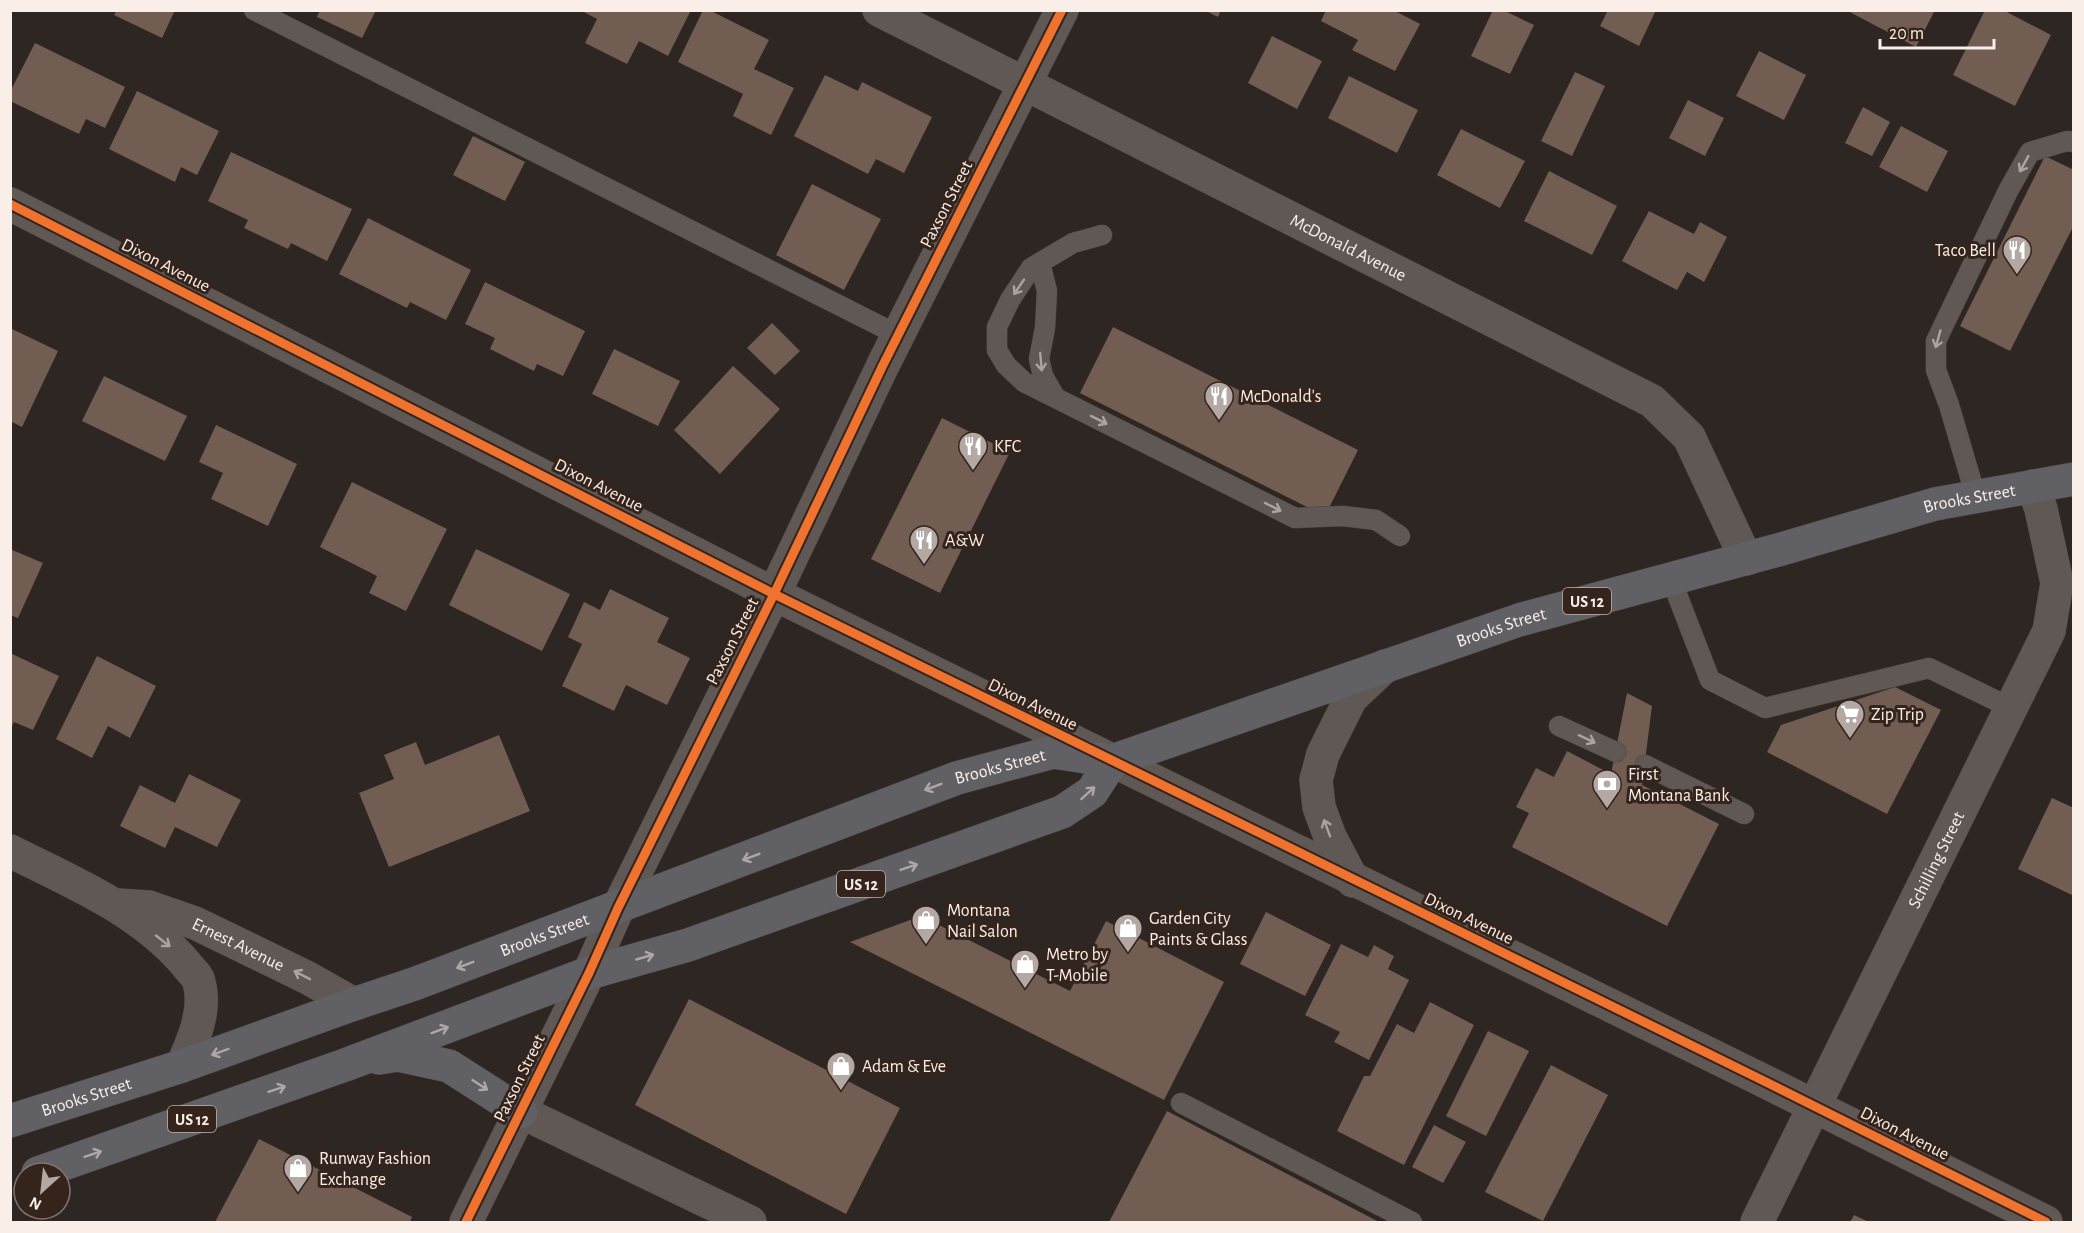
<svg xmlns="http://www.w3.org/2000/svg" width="2084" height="1233" font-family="'Alegreya Sans',sans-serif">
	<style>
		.building { fill: #715d52 }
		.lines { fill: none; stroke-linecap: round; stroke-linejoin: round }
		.lane-casing { stroke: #4c4440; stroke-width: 21 }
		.street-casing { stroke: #4c4440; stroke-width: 34 }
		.secondary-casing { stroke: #4c4440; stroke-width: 34 }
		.highway-casing { stroke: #4c4440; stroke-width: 34 }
		.lane { stroke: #5f5855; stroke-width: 20 }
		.street { stroke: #5f5855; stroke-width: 33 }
		.secondary { stroke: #5f5855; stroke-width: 33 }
		.highway { stroke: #606065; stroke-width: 33 }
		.cycleway-casing { stroke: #34241c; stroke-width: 13 }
		.cycleway { stroke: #ef722f; stroke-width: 9 }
		.oneway { stroke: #aca39f }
		.oneway2 { stroke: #ada7a7 }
		.labels { text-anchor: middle; stroke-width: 6; stroke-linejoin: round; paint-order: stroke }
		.shield { fill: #34241c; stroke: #bfb1ac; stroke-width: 1.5 }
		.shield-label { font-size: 16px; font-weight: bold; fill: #faeee9 }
		.street-label { font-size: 18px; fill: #faeee9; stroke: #34241c }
		.poi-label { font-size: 18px; fill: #faeee9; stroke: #34241c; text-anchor: start }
	</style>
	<rect width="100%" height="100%" fill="#2e2622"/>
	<!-- building -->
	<path class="building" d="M117 10H175L162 38 114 15Z
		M320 10H376L362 38 317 17Z
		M580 10H691L668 56 639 41 627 64 585 43 597 19Z
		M703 10H709L769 40 754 69 794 88 771 135 733 116 743 94 678 62Z
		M1204 10H1221L1218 17Z
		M1326 10H1393L1420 24 1395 71 1352 50 1358 40 1321 21Z
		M1493 10H1503L1534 25 1510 74 1471 56Z
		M1608 10H1656L1639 46 1600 26Z
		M1846 10H1935L1916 47Z
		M1985 10H2003L2051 35 2015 106 1953 75Z
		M1272 36 1322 61 1297 109 1248 83Z
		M35 43 125 87 105 128 86 119 79 134 10 101V92Z
		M1759 51 1806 75 1784 120 1736 96Z
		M1575 72 1605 86 1572 156 1541 141Z
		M825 75 858 91 862 82 932 117 904 173 876 159 868 174 794 136Z
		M1349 76 1418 110 1397 153 1328 118Z
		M137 91 219 131 197 175 181 167 175 182 109 149Z
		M1688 100 1724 118 1705 156 1669 138Z
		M1863 107 1890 122 1872 156 1845 143Z
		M1901 126 1948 151 1927 192 1879 167Z
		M1461 129 1525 161 1500 208 1437 175Z
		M473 136 525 162 505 201 453 175Z
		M231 152 352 209 327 261 291 243 288 249 244 228 248 220 208 201Z
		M2045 156 2074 170V225L2010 351 1960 326Z
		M1549 171 1617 206 1592 255 1524 221Z
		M812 184 881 219 844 290 776 255Z
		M1649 211 1694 234 1700 222 1727 237 1704 282 1687 272 1677 290 1622 261Z
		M368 218 471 270 446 320 410 302 407 308 339 274Z
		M485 282 585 331 563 376 537 364 534 371 490 349 495 338 465 324Z
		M772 323 800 351 775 375 747 348Z
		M1113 327 1358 450 1325 516 1080 393Z
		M10 328 58 351 22 427 10 421Z
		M614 349 680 381 658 426 592 394Z
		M733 366 780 409 720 474 674 430Z
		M104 376 187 416 165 461 82 421Z
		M942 418 1010 452 940 593 871 559Z
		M216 425 297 464 268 526 211 499 223 473 199 462Z
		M352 482 447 529 406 611 369 593 377 576 320 547Z
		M10 549 43 563 18 618 10 615Z
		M476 549 570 594 542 651 449 605Z
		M610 589 669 618 657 642 690 658 667 705 626 685 614 711 562 686 582 644 568 637 584 602 600 610Z
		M10 653 59 676 33 730 14 722 10 730Z
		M97 656 156 686 130 738 108 726 92 758 56 739Z
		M1895 687 1941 710 1887 814 1767 752 1781 725Z
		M1627 693 1652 706 1642 785 1719 824 1667 926 1512 847 1529 813 1516 807 1536 768 1554 777 1567 751 1611 774Z
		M499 735 530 811 389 867 359 793 394 779 384 755 416 742 425 765Z
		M189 774 241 800 217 847 175 827 165 848 120 826 140 785 175 803Z
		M2052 798 2074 808V896L2018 869Z
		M1266 912 1331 945 1305 996 1240 964Z
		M921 916 1070 991 1106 921 1224 982 1164 1100 850 942Z
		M1341 944 1368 957 1374 945 1394 956 1388 969 1409 980 1369 1060 1334 1042 1340 1032 1305 1015Z
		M689 999 900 1108 846 1214 635 1105Z
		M1430 1002 1474 1025 1404 1165 1337 1131 1364 1076H1370L1397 1024 1414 1033Z
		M1488 1031 1529 1051 1486 1136 1446 1116Z
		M1551 1065 1608 1095 1543 1221 1485 1192Z
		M1167 1111 1379 1222H1109Z
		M1434 1125 1466 1142 1443 1183 1412 1167Z
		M259 1139 412 1217 410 1222H215Z
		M1854 1215 1869 1222H1850Z"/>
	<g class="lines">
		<!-- lane casing -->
		<g class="lane-casing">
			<path id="lane" d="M254 10 898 335
				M1102 235 1073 243 1031 268 1010 300 997 327V350L1006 365 1024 382 1295 518 1343 516 1376 520 1400 536
				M1040 263 1047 291 1045 328 1039 359 1043 376 1055 397
				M1976 497 1949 405 1936 370V341L2008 191 2030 152 2067 141 2074 142
				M1671 579 1710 680 1765 708 1929 668 2011 708
				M1559 726 1616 752
				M1645 765 1744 814
				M1181 1103 1412 1222"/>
		</g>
		<!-- street casing -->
		<g class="street-casing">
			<g id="street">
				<path id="s1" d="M879 10 1652 401 1689 437 1746 559"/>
				<path d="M10 204 774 594 1766 1082 2046 1222"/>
				<path d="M10 851C72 882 140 910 186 964 190 970 198 976 199 982 207 1010 193 1041 182 1066"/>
				<path d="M1353 881 1330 837 1319 807 1316 780 1323 754 1351 698 1385 666"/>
				<path id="s2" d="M117 905 149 907 195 923 308 978 354 1004"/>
				<path d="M521 1112 750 1222"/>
				<path id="s3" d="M1757 1222 2049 631 2057 583 2041 509 2033 486"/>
			</g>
		</g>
		<!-- secondary casing -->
		<g class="secondary-casing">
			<path id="secondary" d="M466 1222 589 973 618 908 774 594 883 365 1062 10"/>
		</g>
		<!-- highway casing -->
		<g class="highway-casing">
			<g id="highway">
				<path d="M379 1058 398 1055 449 1066 521 1112"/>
				<path id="s4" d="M10 1121 182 1066 354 1004 414 984 957 778 1053 752 1112 761 1519 620 1778 550 1935 504 2074 479"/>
				<path d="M38 1173 345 1065 589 973 688 945 1062 812 1092 792 1112 761"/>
			</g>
		</g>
		<!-- lane -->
		<use href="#lane" class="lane"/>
		<!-- street -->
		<use href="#street" class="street"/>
		<!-- secondary -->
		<use href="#secondary" class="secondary"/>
		<!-- highway -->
		<use href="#highway" class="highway"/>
		<!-- cycleway casing -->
		<g class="cycleway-casing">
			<path id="cycleway" d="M10 204 774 594 1766 1082 2046 1222
				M466 1222 589 973 618 908 774 594 883 365 1062 10"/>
		</g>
		<!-- cycleway -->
		<use href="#cycleway" class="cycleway"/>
	</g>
	<!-- one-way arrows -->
	<defs><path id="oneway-shaft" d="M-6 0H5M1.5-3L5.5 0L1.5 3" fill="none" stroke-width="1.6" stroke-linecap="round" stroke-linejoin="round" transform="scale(1.5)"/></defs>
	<g class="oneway">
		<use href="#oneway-shaft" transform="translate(2024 164) rotate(119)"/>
		<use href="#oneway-shaft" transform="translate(1019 287) rotate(124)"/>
		<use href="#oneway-shaft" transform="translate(1938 339) rotate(106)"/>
		<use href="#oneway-shaft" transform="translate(1041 362) rotate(85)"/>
		<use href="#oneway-shaft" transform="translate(1099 420) rotate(27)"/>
		<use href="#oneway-shaft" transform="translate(1273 507) rotate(27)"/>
		<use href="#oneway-shaft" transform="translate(1587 739) rotate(25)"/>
		<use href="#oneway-shaft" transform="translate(1327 828) rotate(-110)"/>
		<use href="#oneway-shaft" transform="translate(163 941) rotate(38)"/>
		<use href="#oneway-shaft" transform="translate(302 975) rotate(-153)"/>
	</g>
	<g class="oneway2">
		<use href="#oneway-shaft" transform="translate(933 787) rotate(159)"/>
		<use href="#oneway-shaft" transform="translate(1088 793) rotate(-42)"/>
		<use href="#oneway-shaft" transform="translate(751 857) rotate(159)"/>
		<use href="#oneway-shaft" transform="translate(909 867) rotate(-19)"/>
		<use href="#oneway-shaft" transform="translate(645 957) rotate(-16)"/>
		<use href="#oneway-shaft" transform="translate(465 965) rotate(159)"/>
		<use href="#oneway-shaft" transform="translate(440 1030) rotate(-20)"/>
		<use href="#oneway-shaft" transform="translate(220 1052) rotate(160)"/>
		<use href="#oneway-shaft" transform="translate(480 1085) rotate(33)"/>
		<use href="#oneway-shaft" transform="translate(277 1089) rotate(-19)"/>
		<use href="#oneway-shaft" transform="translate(93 1154) rotate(-19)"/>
	</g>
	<!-- icons -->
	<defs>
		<g id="restaurant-pin" transform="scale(1.5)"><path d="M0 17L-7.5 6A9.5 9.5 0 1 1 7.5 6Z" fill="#b3a8a3" stroke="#34241c"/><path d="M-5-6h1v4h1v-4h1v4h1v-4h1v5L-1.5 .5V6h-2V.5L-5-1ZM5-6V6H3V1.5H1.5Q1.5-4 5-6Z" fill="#fff"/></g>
		<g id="supermarket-pin" transform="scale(1.5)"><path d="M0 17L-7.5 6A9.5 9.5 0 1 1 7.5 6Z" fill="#b3a8a3" stroke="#34241c"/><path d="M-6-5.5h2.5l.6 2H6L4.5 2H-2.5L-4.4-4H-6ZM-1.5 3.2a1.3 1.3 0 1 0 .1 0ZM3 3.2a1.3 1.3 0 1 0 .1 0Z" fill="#fff"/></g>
		<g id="bank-pin" transform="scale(1.5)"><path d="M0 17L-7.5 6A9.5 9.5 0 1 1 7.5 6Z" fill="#b3a8a3" stroke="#34241c"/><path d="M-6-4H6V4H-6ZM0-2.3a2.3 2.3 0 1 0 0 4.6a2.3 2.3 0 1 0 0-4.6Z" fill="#fff"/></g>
		<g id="shop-pin" transform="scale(1.5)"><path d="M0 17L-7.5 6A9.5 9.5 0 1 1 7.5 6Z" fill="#b3a8a3" stroke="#34241c"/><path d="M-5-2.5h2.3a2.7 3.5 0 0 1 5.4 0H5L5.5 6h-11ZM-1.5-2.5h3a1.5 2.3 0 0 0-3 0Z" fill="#fff"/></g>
	</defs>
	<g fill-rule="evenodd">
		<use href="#restaurant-pin" x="2017" y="250"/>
		<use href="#restaurant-pin" x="1219" y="396"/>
		<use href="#restaurant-pin" x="973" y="446"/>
		<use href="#restaurant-pin" x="924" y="540"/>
		<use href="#supermarket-pin" x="1850" y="714"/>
		<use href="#bank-pin" x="1607" y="784"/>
		<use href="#shop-pin" x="926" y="920"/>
		<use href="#shop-pin" x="1128" y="928"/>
		<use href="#shop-pin" x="1025" y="964"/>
		<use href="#shop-pin" x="841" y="1066"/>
		<use href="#shop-pin" x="298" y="1168"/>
	</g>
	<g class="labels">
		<!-- shield labels -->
		<g class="shield">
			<rect x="1563" y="588" width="48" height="26" rx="4.5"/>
			<rect x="837" y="871" width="48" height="26" rx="4.5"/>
			<rect x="168" y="1106" width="48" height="26" rx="4.5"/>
		</g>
		<g class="shield-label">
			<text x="1587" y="607">US 12</text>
			<text x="861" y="890">US 12</text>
			<text x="192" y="1125">US 12</text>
		</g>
		<!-- street labels -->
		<g class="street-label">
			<text transform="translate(946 204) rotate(-63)" y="6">Paxson Street</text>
			<text dy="6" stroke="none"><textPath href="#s1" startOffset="526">McDonald Avenue</textPath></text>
			<text transform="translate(166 265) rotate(27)" y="6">Dixon Avenue</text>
			<text transform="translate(599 485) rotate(27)" y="6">Dixon Avenue</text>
			<text dy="6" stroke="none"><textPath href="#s4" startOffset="2064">Brooks Street</textPath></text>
			<text dy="6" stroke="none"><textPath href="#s4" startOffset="1578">Brooks Street</textPath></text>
			<text transform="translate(732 641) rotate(-63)" y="6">Paxson Street</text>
			<text transform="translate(1033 704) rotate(26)" y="6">Dixon Avenue</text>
			<text dy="6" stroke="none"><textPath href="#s4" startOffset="1052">Brooks Street</textPath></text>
			<text dy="6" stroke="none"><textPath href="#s3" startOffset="404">Schilling Street</textPath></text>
			<text transform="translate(1469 918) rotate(26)" y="6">Dixon Avenue</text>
			<text dy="6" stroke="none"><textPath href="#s4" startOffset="566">Brooks Street</textPath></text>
			<text dy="6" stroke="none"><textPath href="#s2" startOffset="129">Ernest Avenue</textPath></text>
			<text transform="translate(519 1078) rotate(-64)" y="6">Paxson Street</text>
			<text dy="6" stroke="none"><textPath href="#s4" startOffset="80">Brooks Street</textPath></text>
			<text transform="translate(1905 1133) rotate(27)" y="6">Dixon Avenue</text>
		</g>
		<!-- poi labels -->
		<g class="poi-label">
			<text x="1996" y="256" text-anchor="end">Taco Bell</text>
			<text x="1240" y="402">McDonald's</text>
			<text x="994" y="452">KFC</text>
			<text x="945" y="546">A&amp;W</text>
			<text x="1871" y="720">Zip Trip</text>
			<text x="1628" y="780">First<tspan x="1628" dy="21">Montana Bank</tspan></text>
			<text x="947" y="916">Montana<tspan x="947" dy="21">Nail Salon</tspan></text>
			<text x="1149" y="924">Garden City<tspan x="1149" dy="21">Paints &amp; Glass</tspan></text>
			<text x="1046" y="960">Metro by<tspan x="1046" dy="21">T-Mobile</tspan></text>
			<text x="862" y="1072">Adam &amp; Eve</text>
			<text x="319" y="1164">Runway Fashion<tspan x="319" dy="21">Exchange</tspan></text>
		</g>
	</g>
	<!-- border -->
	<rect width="2084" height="1233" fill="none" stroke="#faeee9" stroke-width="24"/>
	<!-- north arrow -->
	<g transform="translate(42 1191) rotate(207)"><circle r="28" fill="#34241c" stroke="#83756e" stroke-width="1.5"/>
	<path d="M0-4.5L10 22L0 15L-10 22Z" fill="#b3a8a3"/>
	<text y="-9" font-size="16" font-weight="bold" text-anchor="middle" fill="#faeee9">N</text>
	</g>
	<!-- scale -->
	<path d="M1880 39v9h114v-9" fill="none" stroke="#faeee9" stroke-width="3"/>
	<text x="1889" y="39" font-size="18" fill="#faeee9" stroke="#34241c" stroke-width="4.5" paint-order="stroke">20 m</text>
</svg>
